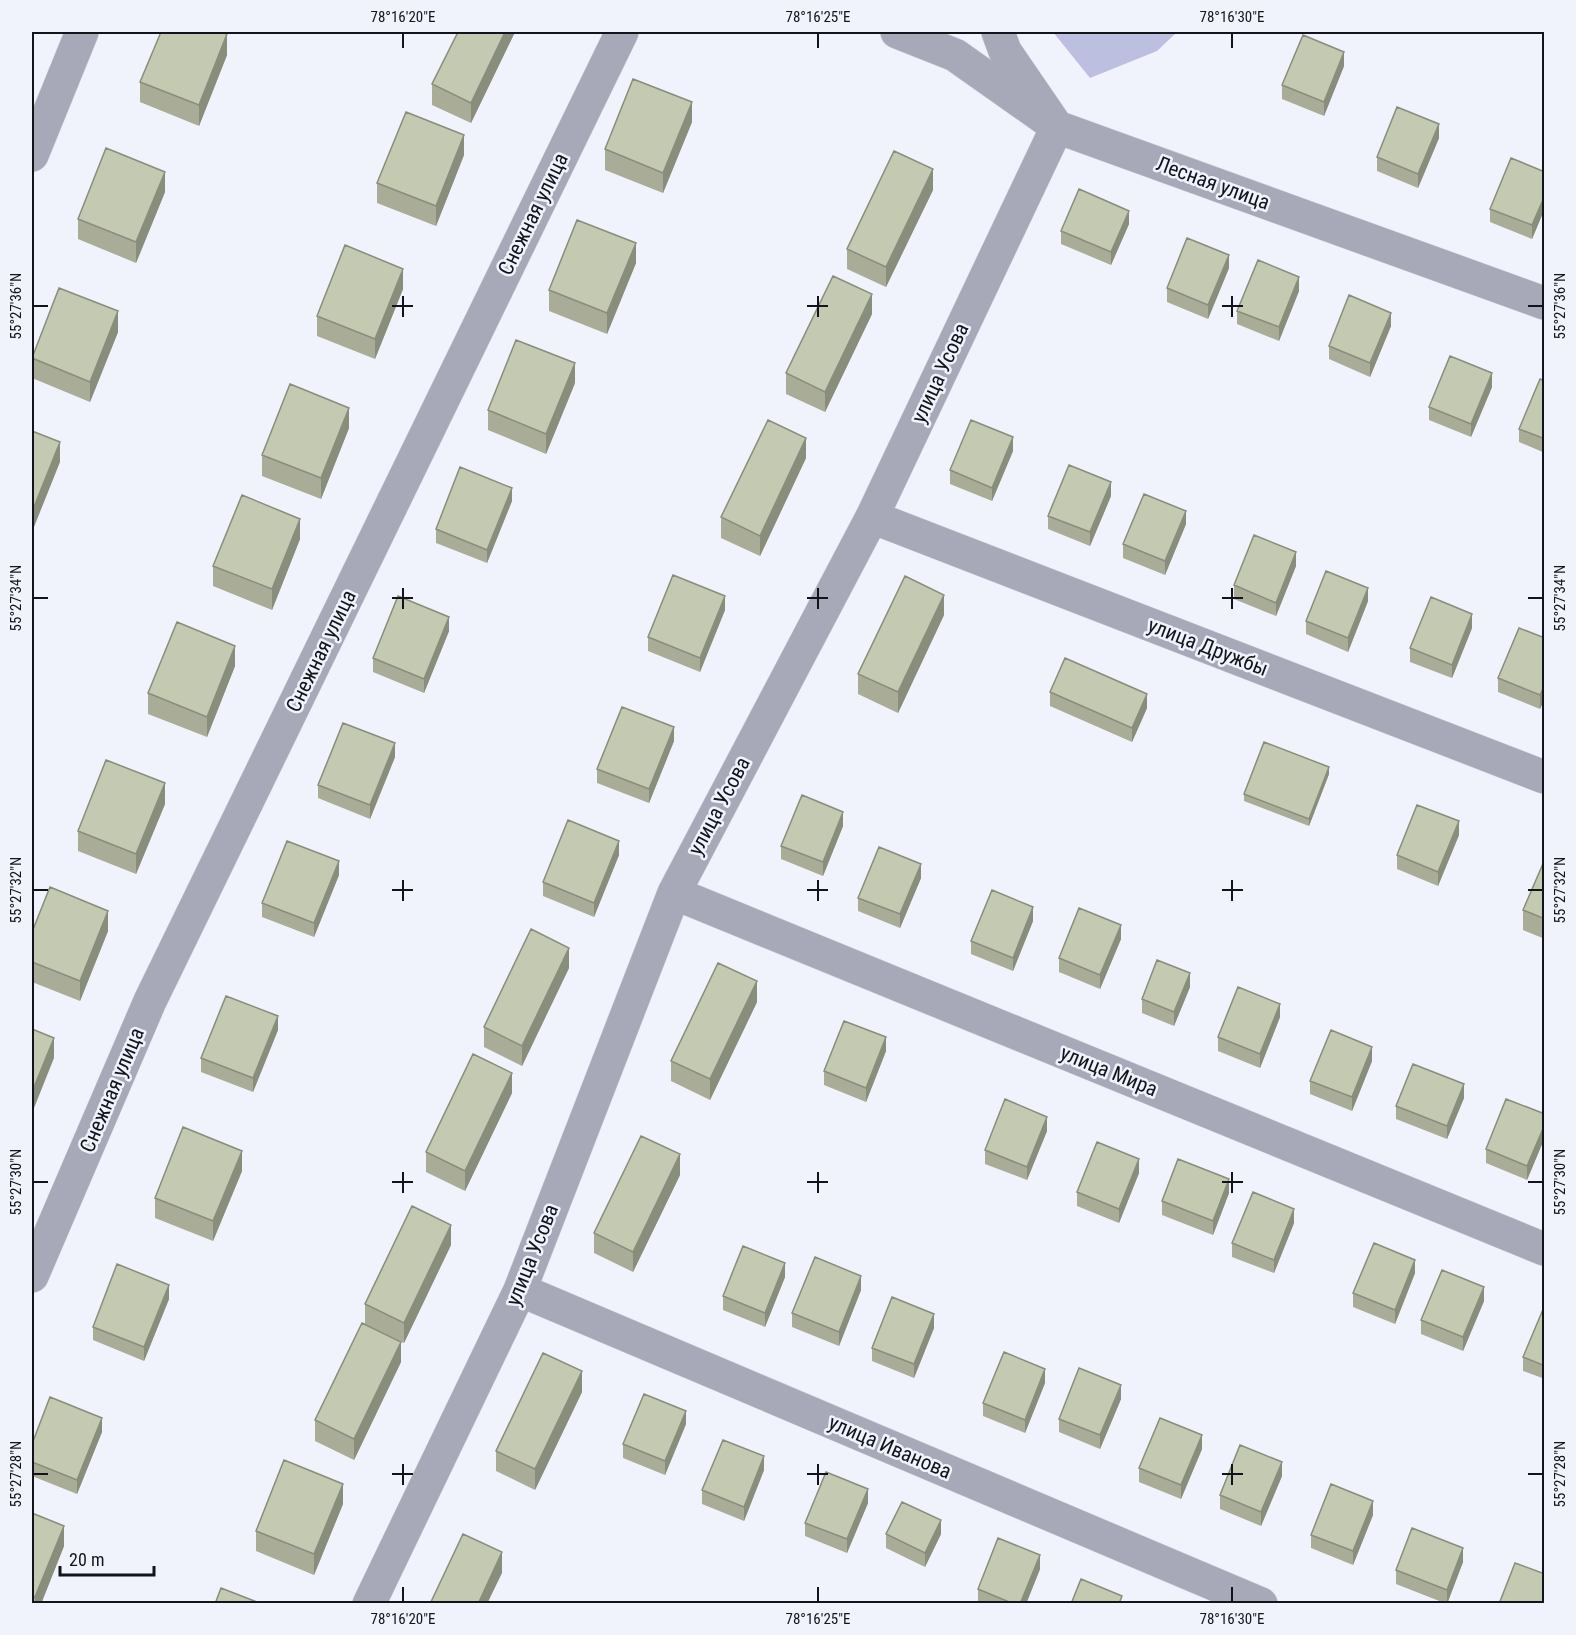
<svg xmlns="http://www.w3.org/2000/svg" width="1576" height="1635" font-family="'Roboto Condensed',sans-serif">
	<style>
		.forest { fill: #bcbfdf }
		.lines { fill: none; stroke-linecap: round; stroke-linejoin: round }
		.minor-casing { stroke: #ccced8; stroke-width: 34 }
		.minor { stroke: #a8a9b8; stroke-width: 33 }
		.wall { fill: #a9ad98 }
		.shaded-wall { fill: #898d7c }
		.building { fill: #c4c9b1; stroke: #898d7c; stroke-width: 1.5 }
		.ticks { fill: none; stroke: #12131b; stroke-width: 2 }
		.labels { text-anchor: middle; stroke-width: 5; stroke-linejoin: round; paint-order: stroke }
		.street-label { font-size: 21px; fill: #12131b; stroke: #f0f2fc }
		.neatline { fill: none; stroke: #12131b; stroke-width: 2 }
		.ticks-label { font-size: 15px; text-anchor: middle; fill: #12131b }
	</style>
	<rect width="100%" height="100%" fill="#f0f2fc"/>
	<!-- forest -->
	<path class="forest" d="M1053 32H1177L1157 51 1090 78Z"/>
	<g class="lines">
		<!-- minor casing -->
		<g class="minor-casing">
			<path id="minor" d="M897 32 955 55 1057 127 1544 303
				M32 155 82 32
				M872 517 1544 777
				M674 893 1544 1249
				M32 1276 150 1001 622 32
				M520 1290 1261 1604
				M369 1604 520 1290 674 893 872 517 1057 127 1005 51 998 32"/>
		</g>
		<!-- minor -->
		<use href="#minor" class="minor"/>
	</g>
	<!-- wall -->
	<path class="wall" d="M458 32H515L471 123 432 105V84Z
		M227 55 199 126 140 102V82Z
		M1344 66 1324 116 1282 99V85Z
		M692 122 663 193 605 170V149Z
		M1439 138 1418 188 1377 171V157Z
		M464 155 436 226 377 203V183Z
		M1545 172V208L1532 239 1490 222V209Z
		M933 190 886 287 847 269V249Z
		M165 192 136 263 78 239V219Z
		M1129 224 1111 265 1061 244V231Z
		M636 263 607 334 549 311V290Z
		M1229 268 1208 319 1167 302V288Z
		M403 289 375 359 317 336V316Z
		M1299 291 1279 341 1237 324V311Z
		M872 314 825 412 786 394V373Z
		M1391 326 1370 377 1329 359V346Z
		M118 332 90 402 32 378V358Z
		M1545 381V453L1519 442V429Z
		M575 383 546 454 488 430V410Z
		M1492 387 1471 437 1429 420V407Z
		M349 428 321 499 262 476V455Z
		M1013 451 992 501 950 484V470Z
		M806 458 760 556 721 538V517Z
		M1111 496 1090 546 1048 529V516Z
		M512 501 487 563 436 543V529Z
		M1186 524 1165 575 1123 558V544Z
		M300 539 272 610 213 586V566Z
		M1296 566 1276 616 1234 599V585Z
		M1368 601 1348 652 1306 634V621Z
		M725 610 700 672 648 651V637Z
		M944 615 898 713 858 694V674Z
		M1472 628 1452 678 1410 662V648Z
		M449 631 424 693 373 672V658Z
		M1545 638V698L1540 709 1498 692V678Z
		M235 666 207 737 148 714V693Z
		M1050 692 1147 708 1132 742 1050 706Z
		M674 741 649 803 597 783V769Z
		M395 757 370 819 318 798V785Z
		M1329 774 1309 826 1244 801V794Z
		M165 804 136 874 78 851V831Z
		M843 826 823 876 781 859V846Z
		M1459 835 1438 886 1397 869V855Z
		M619 855 594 917 543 896V882Z
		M1545 859V939L1523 930V910Z
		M339 875 314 937 262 917V903Z
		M921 878 900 928 858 911V898Z
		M1033 921 1013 971 971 954V941Z
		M108 931 80 1001 32 982V932Z
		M1121 939 1100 989 1059 972V958Z
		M569 968 522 1066 484 1047V1027Z
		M1190 987 1174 1026 1142 1013V999Z
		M757 1002 710 1100 671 1081V1061Z
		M1280 1017 1260 1068 1218 1051V1037Z
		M278 1030 253 1092 201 1072V1058Z
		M886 1051 866 1102 824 1085V1071Z
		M1372 1061 1352 1111 1310 1094V1081Z
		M512 1093 465 1191 426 1172V1152Z
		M1464 1098 1447 1139 1396 1119V1106Z
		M1545 1114V1137L1527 1180 1486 1163V1149Z
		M1047 1131 1027 1180 985 1164V1150Z
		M242 1171 213 1241 155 1218V1198Z
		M1139 1173 1119 1223 1077 1206V1192Z
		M680 1175 633 1272 594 1253V1233Z
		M1229 1193 1213 1235 1162 1215V1201Z
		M1294 1223 1274 1273 1232 1257V1243Z
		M451 1245 404 1343 365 1324V1304Z
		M1415 1273 1395 1324 1353 1307V1293Z
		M785 1277 765 1327 723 1310V1296Z
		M861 1290 839 1346 792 1327V1313Z
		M169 1299 144 1361 93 1340V1327Z
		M1484 1301 1463 1351 1421 1334V1320Z
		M1545 1307V1379L1523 1371V1357Z
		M934 1328 914 1378 872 1361V1348Z
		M401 1362 354 1460 315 1441V1420Z
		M1045 1383 1025 1433 983 1416V1403Z
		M582 1392 535 1490 496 1471V1451Z
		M1121 1399 1100 1449 1059 1432V1419Z
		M686 1424 665 1475 623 1458V1444Z
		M102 1432 77 1494 32 1476V1444Z
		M1202 1449 1181 1499 1139 1482V1468Z
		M764 1470 744 1521 702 1504V1490Z
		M1282 1476 1261 1526 1220 1509V1495Z
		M868 1503 847 1553 805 1536V1523Z
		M343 1504 314 1575 256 1551V1531Z
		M32 1513 64 1546 41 1604H32Z
		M1373 1515 1353 1565 1311 1548V1535Z
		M886 1534H941L925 1567 886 1548Z
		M1463 1562 1447 1604 1396 1584V1570Z
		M1040 1569 1026 1604H980L978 1603V1589Z"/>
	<!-- shaded-wall -->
	<path class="shaded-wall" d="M505 32H515L471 123V103Z
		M227 34V55L199 126V105Z
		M1344 52V66L1324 116V102Z
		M692 102V122L663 193V173Z
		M1439 124V138L1418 188V174Z
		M464 135V155L436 226V206Z
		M933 169V190L886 287V267Z
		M165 172V192L136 263V242Z
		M1545 195V208L1532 239V225Z
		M1129 211V224L1111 265V252Z
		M636 243V263L607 334V313Z
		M1229 255V268L1208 319V305Z
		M403 269V289L375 359V339Z
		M1299 277V291L1279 341V327Z
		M872 294V314L825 412V392Z
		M118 311V332L90 402V382Z
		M1391 313V326L1370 377V363Z
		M575 363V383L546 454V434Z
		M1492 373V387L1471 437V424Z
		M349 408V428L321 499V478Z
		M1013 437V451L992 501V488Z
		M806 438V458L760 556V536Z
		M60 442V462L32 532V512Z
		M1111 482V496L1090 546V532Z
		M512 488V501L487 563V550Z
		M1186 511V524L1165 575V561Z
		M300 519V539L272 610V589Z
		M1296 552V566L1276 616V603Z
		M1368 588V601L1348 652V638Z
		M944 595V615L898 713V692Z
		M725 596V610L700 672V658Z
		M1472 614V628L1452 678V665Z
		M449 617V631L424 693V679Z
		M235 646V666L207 737V717Z
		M1545 684V698L1540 709V695Z
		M1147 694V708L1132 742V728Z
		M674 727V741L649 803V789Z
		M395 743V757L370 819V805Z
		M1329 767V774L1309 826V819Z
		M165 783V804L136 874V854Z
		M843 812V826L823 876V862Z
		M1459 821V835L1438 886V872Z
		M619 841V855L594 917V903Z
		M339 861V875L314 937V923Z
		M921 864V878L900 928V914Z
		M1033 907V921L1013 971V958Z
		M108 911V931L80 1001V981Z
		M1121 925V939L1100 989V975Z
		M569 948V968L522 1066V1046Z
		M1190 973V987L1174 1026V1012Z
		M757 981V1002L710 1100V1079Z
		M1280 1004V1017L1260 1068V1054Z
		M278 1016V1030L253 1092V1078Z
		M886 1037V1051L866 1102V1088Z
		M54 1038V1058L32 1113V1092Z
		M1372 1047V1061L1352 1111V1097Z
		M512 1073V1093L465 1191V1171Z
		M1464 1084V1098L1447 1139V1126Z
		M1047 1117V1131L1027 1180V1167Z
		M1545 1124V1137L1527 1180V1166Z
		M242 1151V1171L213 1241V1221Z
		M680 1154V1175L633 1272V1252Z
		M1139 1159V1173L1119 1223V1209Z
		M1229 1179V1193L1213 1235V1221Z
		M1294 1209V1223L1274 1273V1260Z
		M451 1225V1245L404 1343V1323Z
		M1415 1260V1273L1395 1324V1310Z
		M785 1263V1277L765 1327V1313Z
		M861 1276V1290L839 1346V1332Z
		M169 1285V1299L144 1361V1347Z
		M1484 1287V1301L1463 1351V1337Z
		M934 1314V1328L914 1378V1364Z
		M401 1342V1362L354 1460V1439Z
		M1045 1369V1383L1025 1433V1420Z
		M582 1371V1392L535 1490V1469Z
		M1121 1385V1399L1100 1449V1435Z
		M686 1411V1424L665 1475V1461Z
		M102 1418V1432L77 1494V1480Z
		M1202 1435V1449L1181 1499V1485Z
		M764 1456V1470L744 1521V1507Z
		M1282 1462V1476L1261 1526V1512Z
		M343 1484V1504L314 1575V1554Z
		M868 1489V1503L847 1553V1539Z
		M1373 1501V1515L1353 1565V1551Z
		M941 1520V1534L925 1567V1553Z
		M64 1526V1546L41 1604H35V1597Z
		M1463 1548V1562L1447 1604V1590Z
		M502 1552V1573L487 1604H478Z
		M1040 1555V1569L1026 1604H1020Z"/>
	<!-- building -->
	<path class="building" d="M161 32H220L227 34 199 105 140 82Z
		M458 32H505L471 103 432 84Z
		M1303 35 1344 52 1324 102 1282 85Z
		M633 79 692 102 663 173 605 149Z
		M1397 107 1439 124 1418 174 1377 157Z
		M406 112 464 135 436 206 377 183Z
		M106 148 165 172 136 242 78 219Z
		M894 151 933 169 886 267 847 249Z
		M1511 158 1545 172V195L1532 225 1490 209Z
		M1079 189 1129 211 1111 252 1061 231Z
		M577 220 636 243 607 313 549 290Z
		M1187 238 1229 255 1208 305 1167 288Z
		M345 245 403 269 375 339 317 316Z
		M1258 260 1299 277 1279 327 1237 311Z
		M833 276 872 294 825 392 786 373Z
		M59 288 118 311 90 382 32 358Z
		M1349 295 1391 313 1370 363 1329 346Z
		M516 340 575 363 546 434 488 410Z
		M1450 356 1492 373 1471 424 1429 407Z
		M1540 379 1545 381V439L1519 429Z
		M290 384 349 408 321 478 262 455Z
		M768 420 806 438 760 536 721 517Z
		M971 420 1013 437 992 488 950 470Z
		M32 431 60 442 32 512Z
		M1069 465 1111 482 1090 532 1048 516Z
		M460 467 512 488 487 550 436 529Z
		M1144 494 1186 511 1165 561 1123 544Z
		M242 495 300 519 272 589 213 566Z
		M1254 535 1296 552 1276 603 1234 585Z
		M1326 571 1368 588 1348 638 1306 621Z
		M673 575 725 596 700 658 648 637Z
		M905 576 944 595 898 692 858 674Z
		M398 596 449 617 424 679 373 658Z
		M1431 597 1472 614 1452 665 1410 648Z
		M177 622 235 646 207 717 148 693Z
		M1519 628 1545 638V684L1540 695 1498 678Z
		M1065 658 1147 694 1132 728 1050 692Z
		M622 707 674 727 649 789 597 769Z
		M343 723 395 743 370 805 318 785Z
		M1264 742 1329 767 1309 819 1244 794Z
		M106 760 165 783 136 854 78 831Z
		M802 795 843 812 823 862 781 846Z
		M1417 805 1459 821 1438 872 1397 855Z
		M568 820 619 841 594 903 543 882Z
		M287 841 339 861 314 923 262 903Z
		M879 847 921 864 900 914 858 898Z
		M1545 859V919L1523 910Z
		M50 887 108 911 80 981 32 962V932Z
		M992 890 1033 907 1013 958 971 941Z
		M1079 908 1121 925 1100 975 1059 958Z
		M531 929 569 948 522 1046 484 1027Z
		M1157 960 1190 973 1174 1012 1142 999Z
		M718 963 757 981 710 1079 671 1061Z
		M1238 987 1280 1004 1260 1054 1218 1037Z
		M226 996 278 1016 253 1078 201 1058Z
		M844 1021 886 1037 866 1088 824 1071Z
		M32 1029 54 1038 32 1092Z
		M1331 1030 1372 1047 1352 1097 1310 1081Z
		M473 1054 512 1073 465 1171 426 1152Z
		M1413 1064 1464 1084 1447 1126 1396 1106Z
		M1005 1099 1047 1117 1027 1167 985 1150Z
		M1506 1099 1545 1114V1124L1527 1166 1486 1149Z
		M183 1127 242 1151 213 1221 155 1198Z
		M641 1136 680 1154 633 1252 594 1233Z
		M1097 1142 1139 1159 1119 1209 1077 1192Z
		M1178 1159 1229 1179 1213 1221 1162 1201Z
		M1253 1192 1294 1209 1274 1260 1232 1243Z
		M412 1206 451 1225 404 1323 365 1304Z
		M1374 1243 1415 1260 1395 1310 1353 1293Z
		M743 1246 785 1263 765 1313 723 1296Z
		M815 1257 861 1276 839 1332 792 1313Z
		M117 1264 169 1285 144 1347 93 1327Z
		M1442 1270 1484 1287 1463 1337 1421 1320Z
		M892 1297 934 1314 914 1364 872 1348Z
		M1545 1307V1366L1523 1357 1544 1307Z
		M362 1323 401 1342 354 1439 315 1420Z
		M1004 1352 1045 1369 1025 1420 983 1403Z
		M543 1353 582 1371 535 1469 496 1451Z
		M1079 1368 1121 1385 1100 1435 1059 1419Z
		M644 1394 686 1411 665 1461 623 1444Z
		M50 1397 102 1418 77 1480 32 1462V1444Z
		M1160 1418 1202 1435 1181 1485 1139 1468Z
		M723 1440 764 1456 744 1507 702 1490Z
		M1240 1445 1282 1462 1261 1512 1220 1495Z
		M284 1460 343 1484 314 1554 256 1531Z
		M826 1472 868 1489 847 1539 805 1523Z
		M1331 1484 1373 1501 1353 1551 1311 1535Z
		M902 1502 941 1520 925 1553 886 1534Z
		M32 1513 64 1526 35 1597 32 1595Z
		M1412 1528 1463 1548 1447 1590 1396 1570Z
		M463 1534 502 1552 478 1604H430Z
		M998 1538 1040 1555 1020 1604H1014L978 1589Z
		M1515 1563 1545 1574V1604H1499Z
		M1081 1579 1122 1596 1119 1604H1071Z
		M221 1588 262 1604H215Z"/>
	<!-- ticks -->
	<path class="ticks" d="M403 33V48M818 33V48M1232 33V48M403 296V317M818 296V317M1232 296V317M33 306H48M392 306H413M807 306H828M1222 306H1243M1528 306H1543M403 588V609M818 588V609M1232 588V609M33 598H48M392 598H413M807 598H828M1222 598H1243M1528 598H1543M403 880V901M818 880V901M1232 880V901M33 890H48M392 890H413M807 890H828M1222 890H1243M1528 890H1543M403 1172V1193M818 1172V1193M1232 1172V1193M33 1182H48M392 1182H413M807 1182H828M1222 1182H1243M1528 1182H1543M403 1464V1485M818 1464V1485M1232 1464V1485M33 1474H48M392 1474H413M807 1474H828M1222 1474H1243M1528 1474H1543M403 1587V1602M818 1587V1602M1232 1587V1602"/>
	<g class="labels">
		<!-- street labels -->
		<g class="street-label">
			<text transform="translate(1213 183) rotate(20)" y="7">Лесная улица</text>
			<text transform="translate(533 214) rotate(-64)" y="7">Снежная улица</text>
			<text transform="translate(940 373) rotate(-65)" y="7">улица Усова</text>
			<text transform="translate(1208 647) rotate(21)" y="7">улица Дружбы</text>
			<text transform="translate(321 651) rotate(-64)" y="7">Снежная улица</text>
			<text transform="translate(719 806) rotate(-62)" y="7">улица Усова</text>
			<text transform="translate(1109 1071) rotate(22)" y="7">улица Мира</text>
			<text transform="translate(112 1090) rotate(-67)" y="7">Снежная улица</text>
			<text transform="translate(532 1255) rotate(-68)" y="7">улица Усова</text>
			<text transform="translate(890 1447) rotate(23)" y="7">улица Иванова</text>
		</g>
	</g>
	<!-- border -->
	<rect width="1576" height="1635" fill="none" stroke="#f0f2fc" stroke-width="66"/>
	<!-- scale -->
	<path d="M60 1566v9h94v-9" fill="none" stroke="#12131b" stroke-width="3"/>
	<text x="69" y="1566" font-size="18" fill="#12131b" stroke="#f0f2fc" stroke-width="4.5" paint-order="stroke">20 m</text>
	<rect x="33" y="33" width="1510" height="1569" class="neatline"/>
	<g class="ticks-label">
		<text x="403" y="22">78°16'20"E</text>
		<text x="818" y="22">78°16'25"E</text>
		<text x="1232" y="22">78°16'30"E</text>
		<text transform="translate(16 306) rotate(-90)" y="5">55°27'36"N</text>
		<text transform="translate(1560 306) rotate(-90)" y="5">55°27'36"N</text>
		<text transform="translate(16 598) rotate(-90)" y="5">55°27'34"N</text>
		<text transform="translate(1560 598) rotate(-90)" y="5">55°27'34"N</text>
		<text transform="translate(16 890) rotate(-90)" y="5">55°27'32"N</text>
		<text transform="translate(1560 890) rotate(-90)" y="5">55°27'32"N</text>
		<text transform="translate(16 1182) rotate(-90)" y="5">55°27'30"N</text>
		<text transform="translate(1560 1182) rotate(-90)" y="5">55°27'30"N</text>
		<text transform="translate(16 1474) rotate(-90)" y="5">55°27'28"N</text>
		<text transform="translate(1560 1474) rotate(-90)" y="5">55°27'28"N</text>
		<text x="403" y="1624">78°16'20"E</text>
		<text x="818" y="1624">78°16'25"E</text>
		<text x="1232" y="1624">78°16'30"E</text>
	</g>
</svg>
